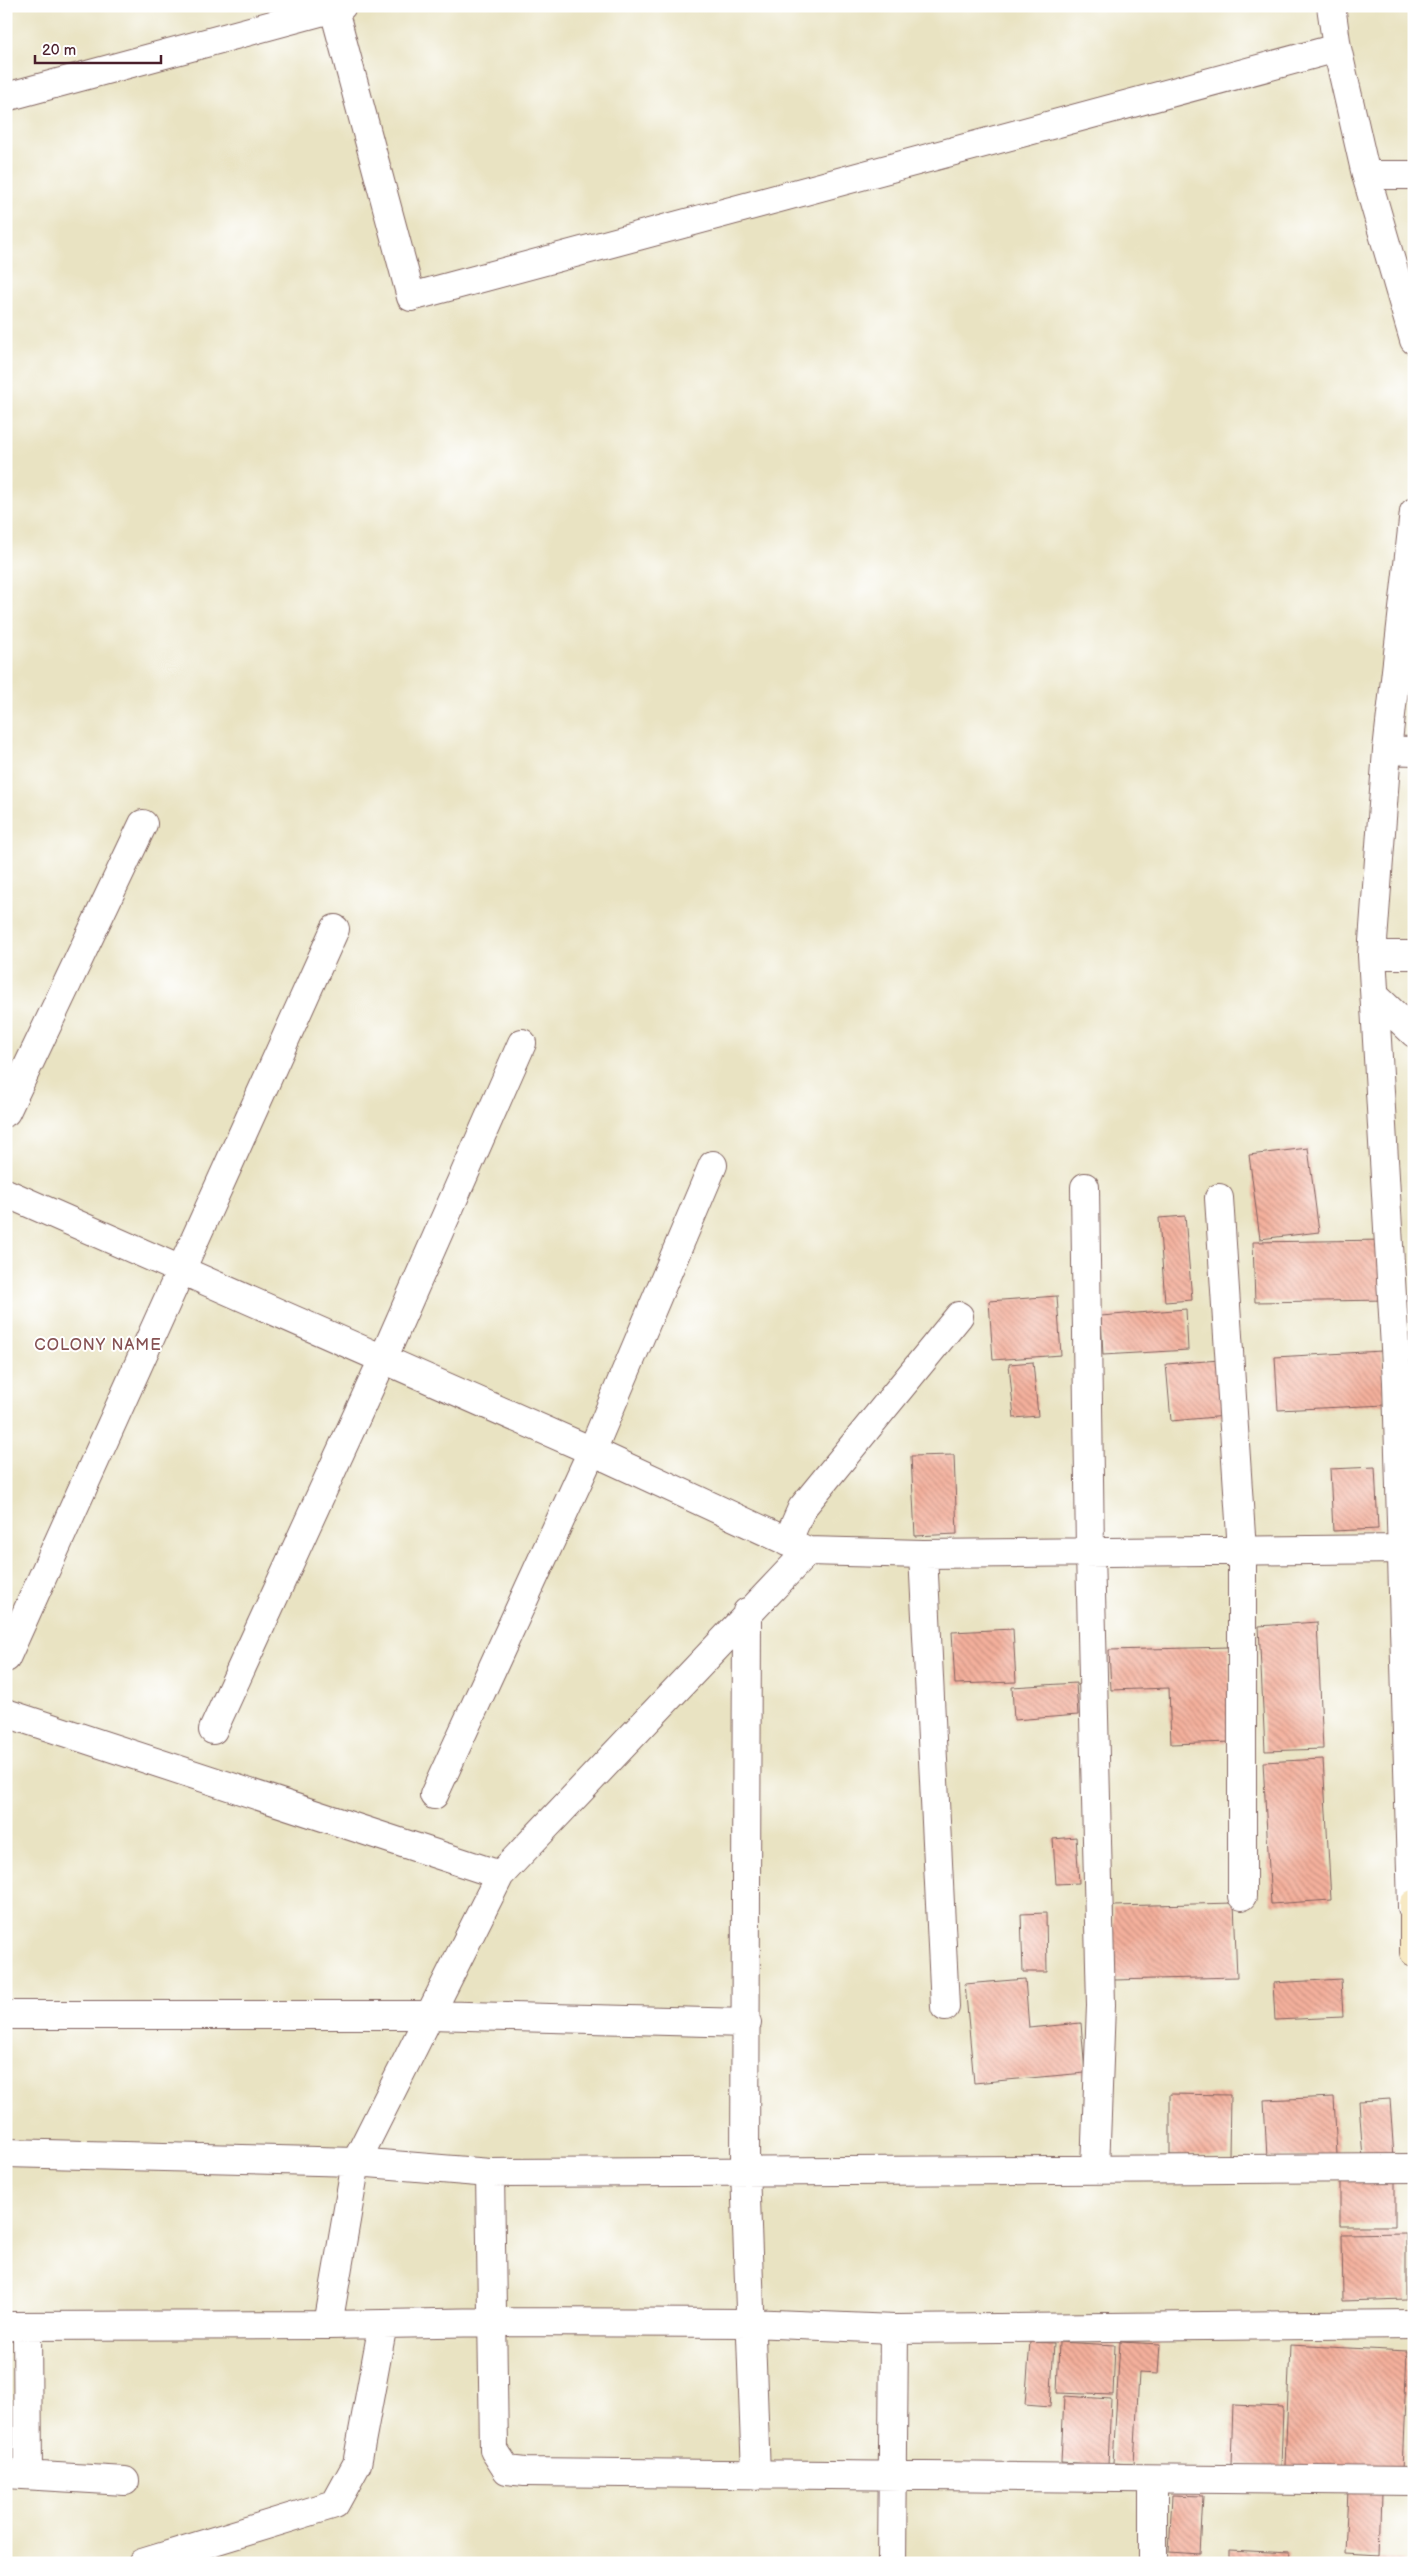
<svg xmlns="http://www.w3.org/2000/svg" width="1420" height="2569" font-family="'Balsamiq Sans',sans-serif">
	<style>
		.building { fill: url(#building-back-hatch) }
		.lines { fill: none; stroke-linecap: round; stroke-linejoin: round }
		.street-casing { stroke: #826460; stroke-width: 30 }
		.secondary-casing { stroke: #826460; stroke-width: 30 }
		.street { stroke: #fff; stroke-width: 28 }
		.secondary { stroke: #f7e9c3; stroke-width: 28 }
		.labels { text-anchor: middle; stroke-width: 4; stroke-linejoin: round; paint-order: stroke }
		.neighbourhood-label { font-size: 16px; letter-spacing: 1px; fill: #865253; stroke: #fff }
	</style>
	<defs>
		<pattern id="building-back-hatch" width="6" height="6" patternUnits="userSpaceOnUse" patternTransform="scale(1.25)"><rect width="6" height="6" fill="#f4b09c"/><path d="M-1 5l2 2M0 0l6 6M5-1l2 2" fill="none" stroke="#c88f7f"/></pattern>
	</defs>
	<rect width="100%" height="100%" fill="#fff"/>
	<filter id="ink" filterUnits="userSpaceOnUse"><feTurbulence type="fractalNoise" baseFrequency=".02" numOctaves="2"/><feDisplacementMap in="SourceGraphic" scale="10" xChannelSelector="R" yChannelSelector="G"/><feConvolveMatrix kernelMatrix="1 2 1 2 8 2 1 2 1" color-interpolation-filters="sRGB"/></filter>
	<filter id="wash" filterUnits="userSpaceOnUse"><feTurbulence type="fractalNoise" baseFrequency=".0096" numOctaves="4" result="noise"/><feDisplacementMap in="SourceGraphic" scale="20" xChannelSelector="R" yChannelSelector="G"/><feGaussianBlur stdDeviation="1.12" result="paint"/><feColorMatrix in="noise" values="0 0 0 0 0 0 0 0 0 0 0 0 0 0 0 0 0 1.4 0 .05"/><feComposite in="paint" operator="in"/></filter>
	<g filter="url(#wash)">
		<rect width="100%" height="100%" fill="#e9e3c2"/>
		<g id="blocks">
			<!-- building -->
			<path class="building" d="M1308 1148 1319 1232 1260 1239 1249 1155Z
				M1185 1216 1192 1300 1165 1302 1159 1218Z
				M1386 1240 1387 1300 1255 1302 1253 1242Z
				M1057 1296 1061 1355 993 1360 989 1301Z
				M1186 1309 1188 1350 1103 1355 1101 1316Z
				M1382 1351 1385 1405 1278 1410 1275 1357Z
				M1220 1360 1226 1416 1171 1421 1166 1364Z
				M1033 1362 1038 1416 1014 1418 1009 1364Z
				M954 1455 957 1534 915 1536 911 1456Z
				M1375 1467 1378 1529 1333 1531 1330 1469Z
				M1317 1622 1323 1749 1265 1751 1259 1626Z
				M1013 1629 1016 1682 955 1684 952 1632Z
				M1229 1647 1231 1742 1171 1744 1169 1688 1111 1690 1109 1650Z
				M1076 1683 1078 1715 1014 1720 1012 1687Z
				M1323 1759 1331 1900 1271 1904 1263 1762Z
				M1076 1837 1079 1883 1056 1884 1053 1839Z
				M1234 1903 1237 1977 1114 1980 1113 1906Z
				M1046 1913 1047 1972H1023L1021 1914Z
				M1025 1979 1029 2028 1081 2023 1085 2073 974 2083 965 1984Z
				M1341 1979 1343 2017 1275 2020 1273 1983Z
				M1170 2094 1230 2095 1229 2156 1170 2155Z
				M1334 2097 1337 2155 1267 2158 1264 2100Z
				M1390 2099 1394 2158 1363 2160 1359 2101Z
				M1340 2179 1395 2180V2226H1340Z
				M1406 2233V2299L1343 2301 1342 2234Z
				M1030 2342 1054 2343 1050 2407 1025 2405Z
				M1059 2342 1115 2345 1113 2395 1057 2393Z
				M1120 2342 1160 2344 1158 2374 1139 2373 1134 2464 1113 2463Z
				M1290 2345 1407 2351 1402 2471 1285 2466Z
				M1064 2396 1111 2399 1108 2465 1061 2462Z
				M1233 2405 1283 2407 1281 2467 1231 2465Z
				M1348 2491 1382 2493 1380 2555 1345 2553Z
				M1172 2495 1203 2496 1200 2554 1169 2552Z
				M1230 2550 1289 2553 1288 2563H1230Z
				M1374 2559 1403 2560V2563H1374Z"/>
		</g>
	</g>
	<g filter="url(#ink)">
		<use href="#blocks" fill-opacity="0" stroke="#826460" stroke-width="1"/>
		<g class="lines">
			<!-- street casing -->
			<g class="street-casing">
				<path id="street" d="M333 6 411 297 1337 48
					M1331 6 1337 48 1366 175 1414 340
					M6 97 342 6
					M1366 175H1414
					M1387 750 1414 751
					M1372 955H1414
					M1375 996 1414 1033
					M6 1112 143 824
					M1085 1187 1090 1552 1101 2005 1095 2169
					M6 1193 592 1451 808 1551
					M1219 1198 1242 1551V1896
					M787 1542 802 1508 959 1316
					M923 1554 945 2007
					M747 1612 745 2171 756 2475
					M6 1658 335 929
					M6 1713 500 1875
					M213 1730 383 1359 522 1043
					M434 1795 592 1451 713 1165
					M1412 1907 1397 1382 1372 955 1387 750 1414 512
					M6 2015H430L747 2023
					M6 2153 356 2162 490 2173 1414 2168
					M490 2173 494 2450 507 2470 525 2472 1414 2481
					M328 2325 356 2162 500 1875 808 1551 923 1554 1401 1549
					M6 2326 328 2325 492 2322 752 2323 894 2329 1414 2324
					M27 2327 28 2475
					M6 2474 125 2481
					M1153 2479V2563
					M142 2563 335 2504 357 2464 383 2324
					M892 2563 894 2329"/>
			</g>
			<!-- secondary casing -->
			<g class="secondary-casing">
				<path id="secondary" d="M1414 1904V1952"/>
			</g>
			<!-- street -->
			<use href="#street" class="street"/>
			<!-- secondary -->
			<use href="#secondary" class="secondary"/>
		</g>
	</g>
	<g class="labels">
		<!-- neighbourhood labels -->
		<g class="neighbourhood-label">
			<text x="98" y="1350">COLONY NAME</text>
		</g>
	</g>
	<!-- margin -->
	<rect width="1420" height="2569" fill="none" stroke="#fff" stroke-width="25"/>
	<!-- scale -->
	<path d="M35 55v8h126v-8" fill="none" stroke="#4a1f2b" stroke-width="2.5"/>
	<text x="42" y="55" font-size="15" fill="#4a1f2b" stroke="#ffffff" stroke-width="4" paint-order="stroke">20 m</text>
</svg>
